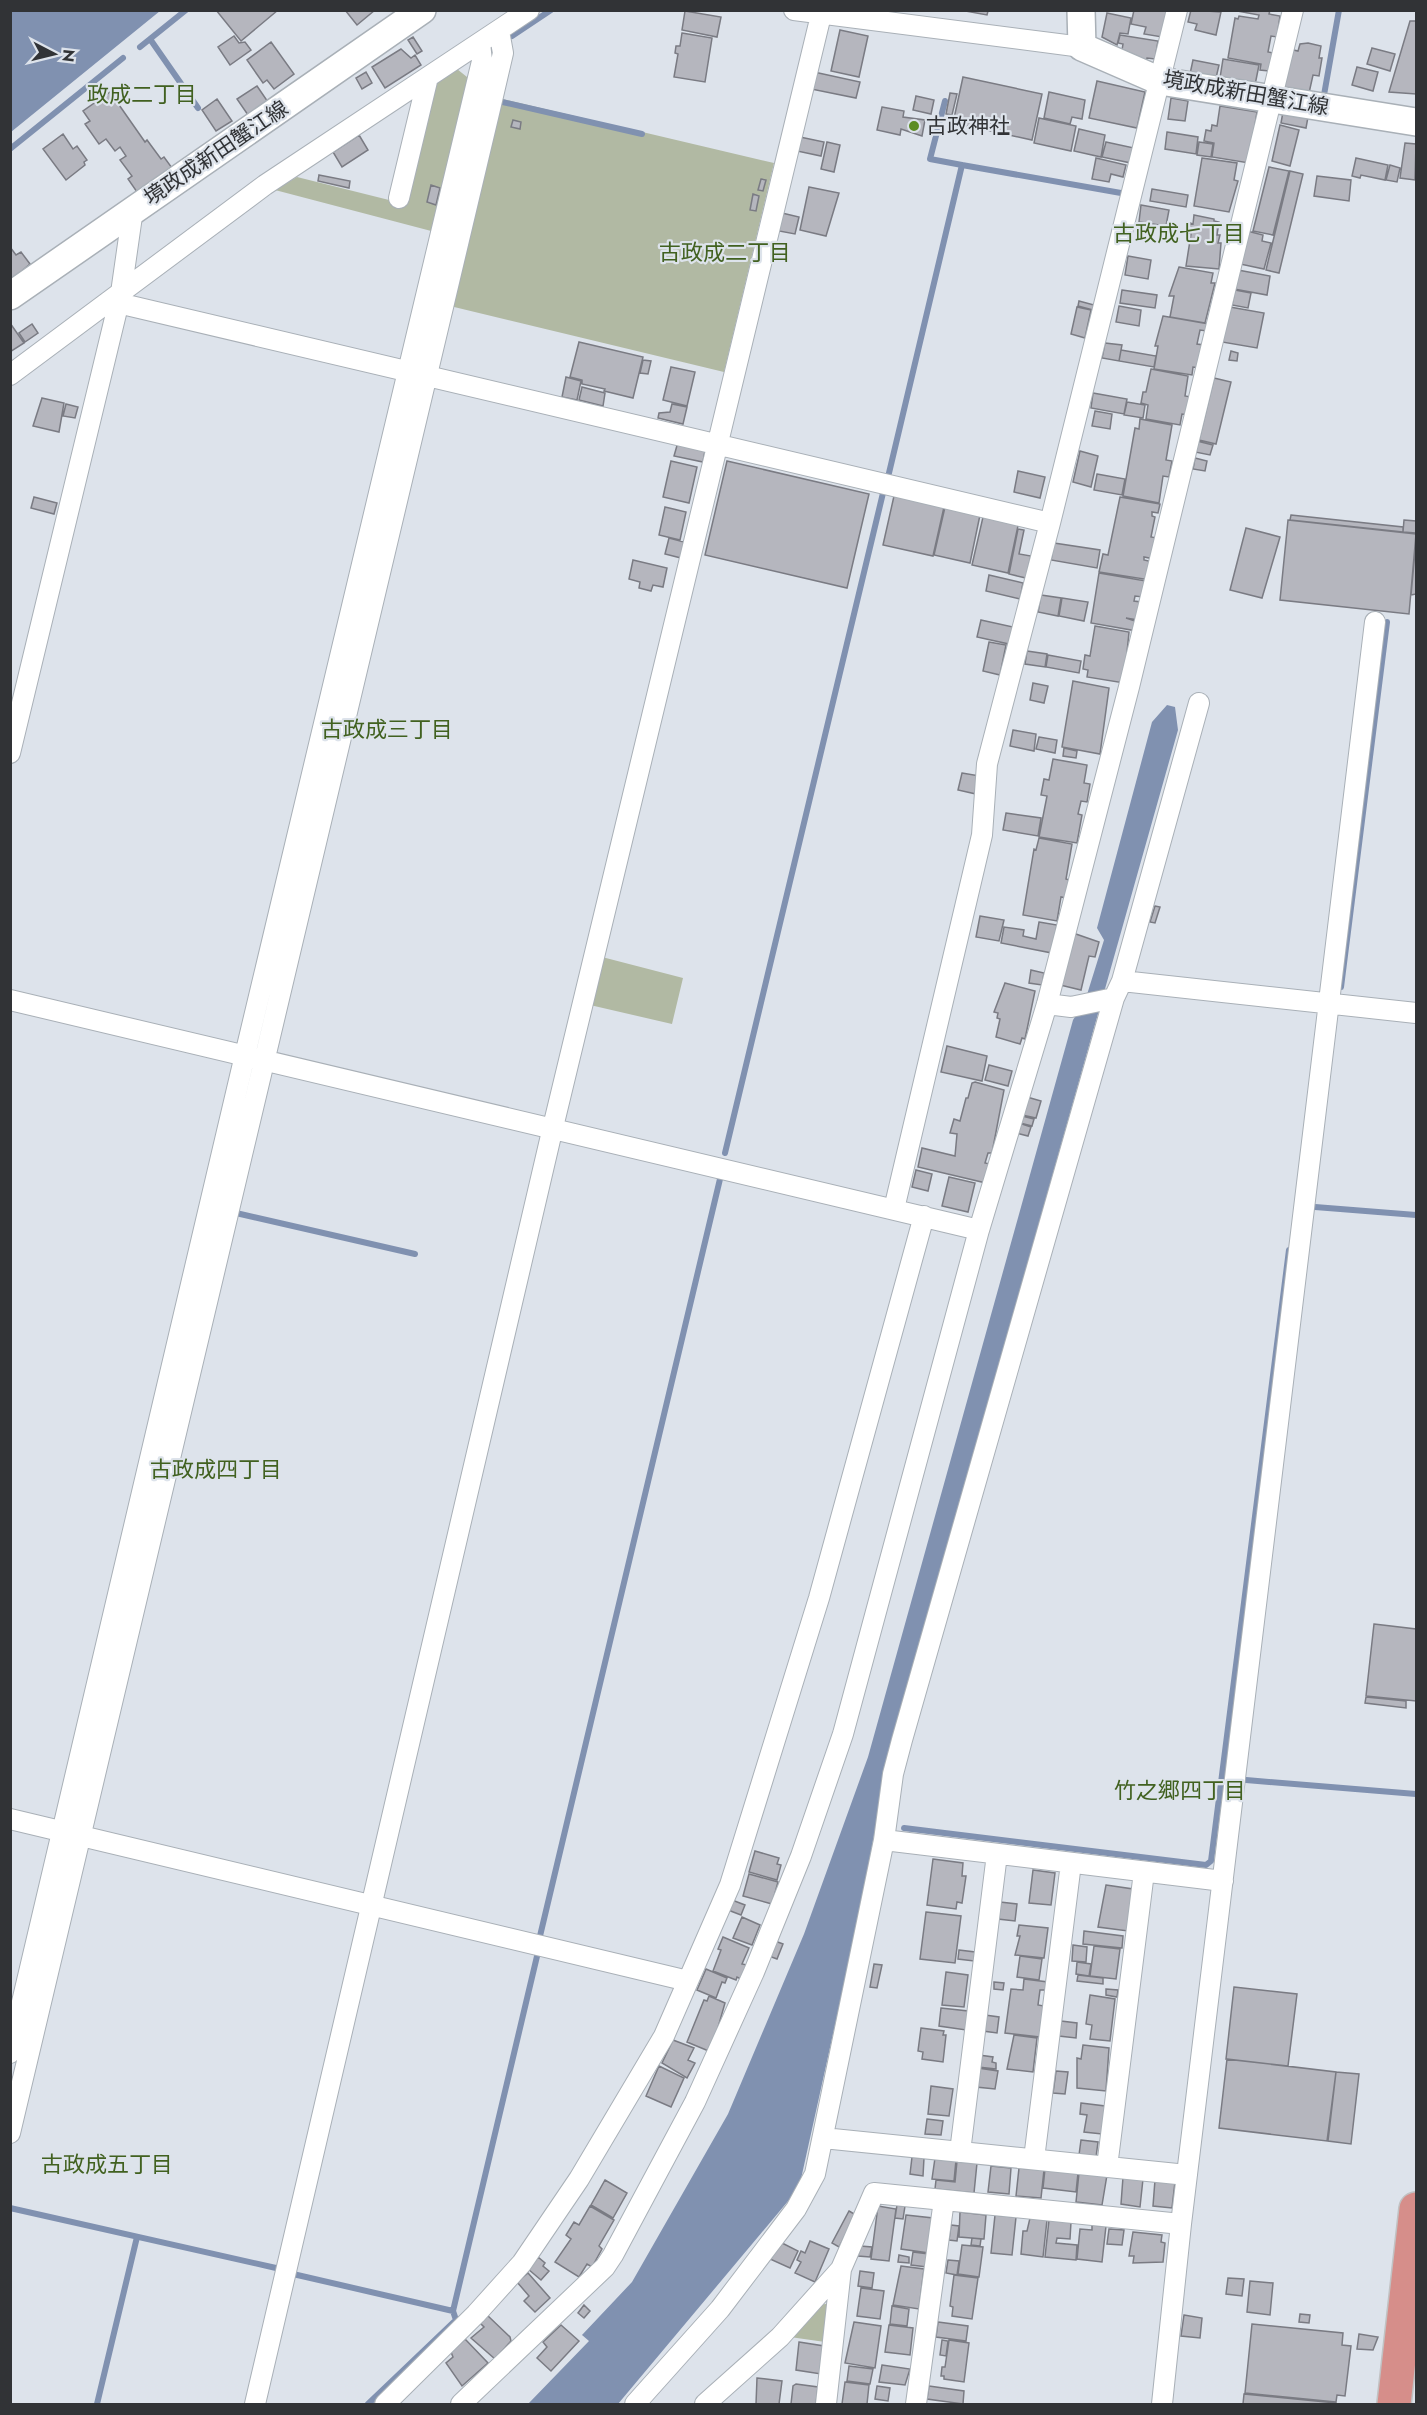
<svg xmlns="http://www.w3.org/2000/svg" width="1427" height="2415" font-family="Jost,'Noto Sans JP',sans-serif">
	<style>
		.green { fill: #b1b9a3 }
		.water { fill: #8091b0 }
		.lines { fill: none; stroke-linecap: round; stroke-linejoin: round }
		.stream { stroke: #8091b0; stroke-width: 6 }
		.building { fill: #b5b6be; stroke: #7a7b83; stroke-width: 1.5 }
		.minor-casing { stroke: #a9b0b7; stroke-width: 22 }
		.secondary-casing { stroke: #a9b0b7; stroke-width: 30 }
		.trunk-casing { stroke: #c1c2c3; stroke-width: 36 }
		.minor { stroke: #fff; stroke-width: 20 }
		.secondary { stroke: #fff; stroke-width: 27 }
		.trunk { stroke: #d68e8a; stroke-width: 33 }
		.poi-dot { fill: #5c8d23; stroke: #dde3eb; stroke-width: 2 }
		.labels { text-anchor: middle; stroke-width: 4.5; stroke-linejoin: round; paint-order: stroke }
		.street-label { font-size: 21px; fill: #313336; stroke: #dde3eb }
		.poi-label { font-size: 21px; fill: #313336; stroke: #dde3eb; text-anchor: start }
		.neighbourhood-label { font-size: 22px; fill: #416120; stroke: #dde3eb }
	</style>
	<rect width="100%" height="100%" fill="#dde3eb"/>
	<!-- green -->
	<path class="green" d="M457 69 472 81 435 232 275 190 297 177 405 204 434 83Z
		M498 98 774 163 724 372 450 306Z
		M602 957 683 978 672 1024 590 1005Z
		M825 2304H830L825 2342 790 2337 817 2306Z"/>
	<!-- water -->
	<path class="water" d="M11 10H160V11L11 132Z
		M1167 705 1175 707 1178 730 889 1755 858 1921 799 2188 618 2404H528L589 2341 582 2335 632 2282 728 2114 804 1934 868 1757 1073 1020 1085 1001 1104 940 1097 928 1152 722Z"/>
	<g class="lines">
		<!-- stream -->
		<path class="stream" d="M512 36 551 10
			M150 39 198 108
			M140 47 186 10
			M1324 95 1339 10
			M498 101 642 134
			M10 149 123 58
			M962 165 1121 193
			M889 473 962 165 930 159 945 101
			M1341 987 1387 622
			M725 1153 883 493
			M1315 1207 1416 1215
			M236 1213 415 1254
			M1246 1780 1416 1794
			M904 1828 1206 1865 1211 1861 1289 1250
			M540 1936 720 1179
			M10 2208 276 2268
			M293 2274 453 2311 538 1952
			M97 2404 137 2237
			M368 2404 456 2320 453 2311"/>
	</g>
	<!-- building -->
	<path class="building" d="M216 10H278L241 41Z
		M345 10H375L357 25Z
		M960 10H993L988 11 987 15Z
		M1134 10H1167L1162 37 1144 34 1146 27 1131 24Z
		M1191 10 1221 12 1216 35 1195 30 1197 24 1188 22Z
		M1232 10H1270L1269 14 1280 16 1277 37 1271 36 1268 52 1273 53 1269 71 1260 70 1261 64 1228 58 1235 18 1238 19 1239 16 1258 19 1259 15Z
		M685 11 721 17 717 37 682 30Z
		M1107 13 1131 18 1128 34 1120 33 1117 45 1102 37Z
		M1410 21H1416V94L1389 92Z
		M840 30 868 36 859 77 831 71Z
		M682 33 712 38 705 82 674 77 678 54 675 53 676 46H680Z
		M1120 35 1158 41 1155 59 1147 58 1146 61 1121 56 1123 44 1118 43Z
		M234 36 239 43 245 42 251 50 230 65 218 47Z
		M413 37 422 51 417 54 408 40Z
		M271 42 294 74 274 89 267 80 263 83 247 60Z
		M1308 43 1321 46 1319 58H1322L1319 76 1313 75 1309 93 1281 87 1289 49 1298 51 1300 44Z
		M1372 48 1395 54 1390 71 1367 64Z
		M401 49 411 58 415 55 421 65 385 88 372 67Z
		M1223 59 1259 65 1255 85 1220 78Z
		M1193 60 1219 65 1216 78 1190 74Z
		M1357 67 1378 72 1373 91 1352 85Z
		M366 72 372 83 362 89 356 78Z
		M814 72 860 82 856 98 811 89Z
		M963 77 1042 94 1032 140 953 123Z
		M1097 81 1145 92 1137 128 1089 118Z
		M257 86 268 102 248 115 237 99Z
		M110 92 145 142 147 140 161 159 164 157 172 168 137 192 128 179 132 176 120 160 126 156 120 147 115 151 106 139 99 144 85 124 90 121 83 111Z
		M1049 92 1085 100 1082 119 1072 117 1070 124 1044 118Z
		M950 93 957 94 952 115 946 114Z
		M916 96 934 100 931 114 913 110Z
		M1171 98 1188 101 1185 121 1168 119Z
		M217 99 232 121 216 131 202 110Z
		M1220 106 1257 112 1249 163 1212 157 1214 143 1204 141 1206 130 1211 131 1212 125 1217 126Z
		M882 107 904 111 903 117 925 120 922 136 901 129 900 135 877 130Z
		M1283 112 1308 117 1306 128 1281 123Z
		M1039 118 1076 126 1071 151 1034 143Z
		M513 120 521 122 520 129 511 127Z
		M1280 125 1299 130 1290 166 1272 161Z
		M1079 129 1105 135 1101 157 1074 151Z
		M1167 132 1198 137 1196 154 1165 149Z
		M63 134 73 149 77 146 87 160 84 162 85 165 66 180 43 149Z
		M359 135 368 150 342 167 333 152Z
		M800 137 824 142 821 156 797 151Z
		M827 142 840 145 834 172 821 169Z
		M1106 142 1134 148 1131 163 1102 157Z
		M1199 142 1213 144 1211 157 1197 155Z
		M1405 143 1416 144 1415 180 1400 178Z
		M1096 158 1126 165 1123 177 1111 174 1109 182 1092 179Z
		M1202 158 1237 163 1234 180 1238 181 1229 212 1194 206Z
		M1356 158 1388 165 1385 180 1361 175 1360 178 1352 176Z
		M1390 165 1400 168 1397 182 1386 180Z
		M1269 167 1289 171 1273 235 1253 231Z
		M1290 171 1303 174 1279 273 1266 270Z
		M319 175 350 181 349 188 318 181Z
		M1317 176 1351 180 1349 201 1314 196Z
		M761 179 766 180 763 191 758 190Z
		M431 185 440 188 436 205 427 202Z
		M809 187 839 193 826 236 800 230Z
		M1152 189 1188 195 1186 207 1150 201Z
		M753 194 759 196 756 211 750 210Z
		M1141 205 1169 210 1166 226 1139 222Z
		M782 213 799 217 795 234 779 231Z
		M1194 215 1214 219V221L1219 222 1217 235H1220L1218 243H1221L1219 269 1186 266 1191 234H1188L1190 223 1193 224Z
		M1247 231 1263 235 1262 241 1271 243 1264 269 1240 264Z
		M10 247 16 255 21 252 30 264 10 281Z
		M1128 256 1151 260 1148 279 1125 275Z
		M1179 267 1213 273 1211 283H1215L1205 323 1170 317 1174 296H1169Z
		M1238 270 1270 276 1267 295 1234 289Z
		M1122 290 1157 295 1155 308 1120 303Z
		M1235 290 1251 293 1248 308 1232 305Z
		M1079 301 1094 305 1093 310 1078 306Z
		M1119 306 1141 310 1139 326 1116 322Z
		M1077 307 1091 310 1085 338 1071 334Z
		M1230 307 1264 313 1257 348 1222 342Z
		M1163 316 1209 324 1207 331 1200 330 1197 344 1204 345 1200 368 1193 367 1192 375 1154 369 1158 346H1155Z
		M10 323 24 343 10 352Z
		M32 324 38 333 25 342 19 333Z
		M579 342 643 357 633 398 604 391 605 389 582 384V380L570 377Z
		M1105 343 1122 345 1119 361 1102 358Z
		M1121 350 1156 356 1154 367 1119 361Z
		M1231 351 1238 353 1237 361 1229 360Z
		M643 360 651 361 648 374 640 373Z
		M671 367 695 372 687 406 663 400Z
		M1151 369 1188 376 1185 396 1191 397 1188 415 1182 414 1180 425 1146 419 1148 405 1141 403 1143 392H1146Z
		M566 377 581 381 577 400 562 397Z
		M1214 378 1231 382 1216 444 1199 440Z
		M582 387 605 393 603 406 579 400Z
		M1093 393 1127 399 1124 414 1091 408Z
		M42 398 64 403 59 432 33 426Z
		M1127 402 1145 405 1143 418 1124 415Z
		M66 404 78 407 75 418 63 416Z
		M672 404 687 407 683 424 658 418 659 413 670 412Z
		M1095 411 1112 414 1110 429 1092 426Z
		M1140 419 1172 425 1166 460 1172 461 1169 477 1163 476 1159 503 1123 496 1135 428 1139 429Z
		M1197 441 1213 445 1210 455 1195 452Z
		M678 442 705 451 703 462 674 456Z
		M1080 451 1098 456 1091 487 1073 482Z
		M1195 458 1207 461 1205 471 1193 469Z
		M671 461 697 467 689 503 663 497Z
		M727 461 869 494 847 588 705 555Z
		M1018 471 1045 477 1040 498 1014 492Z
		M1097 474 1125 479 1122 495 1094 490Z
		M894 496 944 507 933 556 883 545Z
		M34 497 57 503 54 514 31 508Z
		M1120 497 1160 504 1158 513 1152 512V516L1155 517 1151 537 1157 538 1154 559 1144 557V560L1153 562 1150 580 1099 572 1103 554 1108 555Z
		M665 507 686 512 680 540 659 535Z
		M945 507 980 515 970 563 934 555Z
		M1291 515 1403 527V532L1290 520Z
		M983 517 1019 521 1008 573 972 565Z
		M1288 520 1416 534 1409 614 1280 600Z
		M1404 520 1416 521V533L1403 532Z
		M1246 528 1280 537 1262 598 1230 590Z
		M1018 529 1024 530 1019 554 1031 556 1026 578 1009 574Z
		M669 538 684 542 681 558 665 554Z
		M1416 541V594L1411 595Z
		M1054 543 1100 550 1097 568 1051 560Z
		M633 560 667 568 663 587 653 585 651 591 639 588 640 582 629 579Z
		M1099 573 1146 581 1143 597 1135 596 1134 601 1141 602 1138 620 1126 618 1138 622 1137 631 1091 623Z
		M989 575 1023 583 1020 599 986 591Z
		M1041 595 1061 598 1058 616 1038 612Z
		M1062 598 1088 602 1084 621 1059 616Z
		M981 620 1013 627 1009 644 977 637Z
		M1095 626 1129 632 1124 683 1087 677 1088 670 1083 669 1085 655 1090 656Z
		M989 642 1006 645 1000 675 983 671Z
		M1027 651 1047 654 1045 667 1025 664Z
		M1048 655 1081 661 1079 673 1046 667Z
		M1073 681 1109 688 1100 754 1062 747Z
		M1033 683 1048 686 1044 703 1030 700Z
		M1013 730 1036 734 1034 751 1010 746Z
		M1039 737 1057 740 1055 753 1036 749Z
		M1064 748 1077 751 1076 758 1063 756Z
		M1053 759 1087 765 1084 783 1090 784 1087 802 1081 801 1078 814 1082 815 1077 843 1039 837 1047 796 1041 795 1044 779 1049 780Z
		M962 773 980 776 976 794 958 790Z
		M1006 813 1041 818 1038 836 1003 830Z
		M1039 838 1072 844 1066 879 1069 880 1066 898 1061 897 1057 921 1023 915 1034 849 1036 850Z
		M1155 906 1160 907 1155 923 1150 922Z
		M980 916 1004 920 999 941 976 937Z
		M1039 922 1057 925 1052 953 1001 943 1004 927 1024 930 1023 936 1036 939Z
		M1073 933 1099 942 1095 957 1089 956 1081 990 1060 985Z
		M1031 970 1044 973 1042 985 1029 983Z
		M1005 983 1035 991 1025 1039 1022 1038 1020 1044 996 1037 1000 1019 997 1018 998 1013 994 1012Z
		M947 1046 987 1056 982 1081 941 1072Z
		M989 1065 1012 1071 1008 1086 985 1080Z
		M975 1082 1004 1090 992 1153H988L985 1163 990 1164 986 1183 918 1167 922 1148 955 1156 957 1134 950 1133 954 1119 960 1121 966 1098H968L972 1083Z
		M1027 1097 1041 1101 1036 1118 1022 1115Z
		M1022 1116 1034 1119 1032 1126 1020 1123Z
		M1019 1123 1031 1127 1028 1136 1016 1133Z
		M916 1170 932 1174 928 1191 912 1187Z
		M949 1177 975 1183 968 1212 942 1206Z
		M1374 1624 1416 1629V1701L1366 1696Z
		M1366 1697 1406 1701V1708L1365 1703Z
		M755 1851 779 1858 777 1864 781 1865 777 1880 749 1872Z
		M933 1859 963 1863 962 1876H966L962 1903 957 1902 956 1909 927 1905Z
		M1033 1870 1055 1873 1051 1905 1029 1903Z
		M749 1874 778 1882 772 1904 743 1896Z
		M1106 1885 1133 1889 1128 1931 1098 1927Z
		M732 1900 745 1905 741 1915 728 1910Z
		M1000 1902 1017 1904 1015 1921 998 1919Z
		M926 1912 961 1916 955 1963 920 1959Z
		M742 1917 760 1925 752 1945 733 1938Z
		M1019 1925 1048 1928 1044 1958 1015 1955 1020 1936H1017Z
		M1084 1931 1123 1936 1122 1948 1083 1944Z
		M723 1937 749 1948 742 1964 747 1965 741 1979 737 1977 736 1980 713 1971 721 1950 718 1949Z
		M775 1941 783 1944 777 1959 769 1956Z
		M1073 1945 1087 1947 1086 1962 1072 1961Z
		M1094 1946 1120 1949 1116 1979 1090 1976Z
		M959 1950 975 1952 974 1961 958 1959Z
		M1020 1956 1042 1959 1039 1980 1017 1977Z
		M1077 1962 1091 1964 1089 1976 1076 1974Z
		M874 1964 882 1965 877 1988 870 1987Z
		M706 1969 727 1978 725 1983 722 1982 716 1998 697 1990Z
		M946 1972 968 1975 964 2007 942 2005Z
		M1078 1975 1103 1978V1984L1077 1981Z
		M1024 1979 1048 1982 1047 1990H1040L1038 2005 1044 2006 1040 2037 1005 2033 1011 1989 1023 1990Z
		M994 1982 1004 1983 1003 1990 994 1989Z
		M1234 1987 1297 1994 1288 2066 1226 2059Z
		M1106 1989 1118 1990 1117 1997 1106 1995Z
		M1090 1995 1115 1999 1110 2041 1090 2039 1092 2025 1086 2024Z
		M709 1996 725 2003 711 2052 687 2042 704 2000 707 2001Z
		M941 2008 968 2011 966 2030 939 2026Z
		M985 2015 999 2017 997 2033 983 2031Z
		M1061 2021 1077 2023 1076 2038 1059 2036Z
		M921 2028 944 2031 943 2035H946L943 2062 922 2059 923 2052 918 2051Z
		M1014 2035 1037 2038 1033 2072 1007 2069Z
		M673 2040 694 2048 688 2060 695 2063 687 2078 662 2063Z
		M1083 2045 1109 2048 1106 2091 1077 2088V2058L1081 2059Z
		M979 2055 993 2057 992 2062 996 2063V2069L978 2067Z
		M1227 2059 1336 2072 1327 2141 1219 2128Z
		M659 2066 684 2078 671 2107 646 2096Z
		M978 2068 998 2071 995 2089 976 2087Z
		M1056 2071 1068 2072 1065 2094 1053 2093Z
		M1336 2072 1359 2074 1351 2144 1328 2141Z
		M931 2086 953 2089 949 2116 928 2114Z
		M1081 2103 1105 2106 1102 2134 1084 2132 1087 2115 1080 2114Z
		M927 2119 943 2121 941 2135 925 2134Z
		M1081 2140 1098 2142 1096 2157 1079 2155Z
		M912 2157 924 2158 923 2176 910 2174Z
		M935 2158 956 2160 954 2181 932 2179Z
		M957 2161 977 2163 974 2193 935 2189 936 2180 955 2182Z
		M991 2166 1011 2168 1009 2194 988 2192Z
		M1019 2168 1044 2170 1041 2198 1016 2196Z
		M1045 2169 1078 2173 1076 2192 1043 2188Z
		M1079 2173 1107 2175 1102 2205 1076 2202Z
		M1123 2177 1143 2179 1140 2207 1121 2204Z
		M605 2180 627 2193 613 2218 591 2205Z
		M1155 2180 1175 2182 1172 2208 1153 2206Z
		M897 2205 905 2206 903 2219 895 2218Z
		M590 2206 614 2220 599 2246 602 2249 592 2267 587 2264 579 2277 555 2262 571 2239 566 2235 574 2222 579 2225Z
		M878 2206 896 2209 889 2261 871 2259Z
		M849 2211 856 2215 839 2247 832 2243Z
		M960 2212 986 2215 984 2239 959 2237Z
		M906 2215 933 2218 929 2253 901 2249Z
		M995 2215 1016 2217 1012 2255 991 2253Z
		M1030 2218 1047 2220 1043 2257 1021 2254 1023 2231H1027Z
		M1049 2220 1071 2222 1070 2239 1057 2238 1056 2243 1077 2245 1076 2260 1045 2257Z
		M951 2225 959 2226 957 2241 949 2240Z
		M1092 2225 1106 2226 1102 2262 1077 2259 1080 2229 1092 2230Z
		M1109 2229 1124 2230 1122 2245 1107 2244Z
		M1133 2232 1162 2235 1161 2242 1165 2243 1163 2262 1133 2263 1134 2256H1129Z
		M972 2238 981 2239 980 2246 971 2245Z
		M810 2241 829 2249 815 2282 795 2273 801 2262 797 2260 801 2251 805 2253Z
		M782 2243 798 2251 790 2268 770 2259Z
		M962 2245 983 2247 979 2277 958 2274Z
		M860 2246 872 2247 870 2257 858 2256Z
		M913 2252 929 2254 927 2267 911 2265Z
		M899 2255 909 2257V2263L898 2262Z
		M538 2257 545 2263 543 2266 549 2271 541 2280 528 2269Z
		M948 2260 959 2261 957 2275 946 2273Z
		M901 2266 924 2269 919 2309 893 2305Z
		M860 2271 874 2273 872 2288 858 2286Z
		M528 2273 550 2298 535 2312 524 2301 529 2296 517 2282Z
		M954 2275 978 2278 972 2319 952 2316 953 2307 950 2306Z
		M1228 2278 1244 2279 1242 2296 1226 2294Z
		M1250 2281 1273 2283 1270 2315 1247 2312Z
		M861 2288 884 2291 880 2319 857 2316Z
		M584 2305 590 2311 584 2318 578 2313Z
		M892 2306 909 2309 907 2326 890 2324Z
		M1300 2314 1310 2315 1309 2323 1299 2322Z
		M487 2315 510 2337 511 2341 495 2359 471 2338 484 2327 480 2323Z
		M1184 2315 1202 2318 1200 2338 1181 2336Z
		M854 2322 881 2326 875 2368 845 2363Z
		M938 2322 968 2326 966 2341 936 2337Z
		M1252 2324 1343 2333 1342 2345 1351 2346 1345 2396 1337 2395 1336 2402 1245 2393Z
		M561 2325 579 2341 551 2371 537 2358 547 2347 543 2342Z
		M889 2325 913 2328 910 2355 885 2352Z
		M1359 2334 1378 2337 1373 2350 1357 2349Z
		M465 2339 488 2363 462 2386 446 2363 453 2357 451 2352Z
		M942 2340 948 2341 946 2356 940 2355Z
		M949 2340 969 2343 964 2382 944 2379V2376H941L942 2367H945Z
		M799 2342 824 2346 821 2374 796 2370Z
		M882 2365 910 2369 905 2385 879 2382Z
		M849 2366 873 2369 870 2384 847 2381Z
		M757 2378 782 2381 779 2404H756Z
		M845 2382 869 2385 867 2404H842Z
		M796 2384 818 2387 816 2404H791L793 2386Z
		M877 2386 890 2388 888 2401 875 2399Z
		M929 2386 964 2391 963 2404 927 2399Z
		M1244 2394 1336 2403V2404H1243Z"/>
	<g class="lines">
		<!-- minor casing -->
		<g class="minor-casing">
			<path id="minor" d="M794 10 1082 47
				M399 198 428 77
				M118 303 1050 523
				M10 375 265 185 529 10
				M10 753 121 293 133 209
				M1122 981 1199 703
				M10 1000 979 1230
				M1047 1004 1071 1007 1114 998 1122 981 1416 1013
				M894 1209 982 835 987 764 1050 523 1177 10
				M10 1819 688 1981
				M884 1840 1223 1881
				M10 2053 245 1055 482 61 480 43
				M10 2133 490 109 503 53 499 31
				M823 2138 1187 2175
				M960 2152 997 1854
				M1034 2159 1071 1863
				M1107 2167 1144 1872
				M255 2404 553 1127 821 15
				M385 2404 476 2314 522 2263 579 2179 664 2036 730 1885 819 1598 924 1216
				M461 2404 605 2267 613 2255 695 2102 754 1972 801 1856 843 1734 979 1230 1047 1004 1129 687 1293 10
				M635 2404 720 2309 796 2209 815 2174 884 1840 893 1774 902 1740 1114 998
				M705 2404 780 2337 841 2269 874 2193 944 2200
				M826 2404 841 2269
				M916 2404 944 2200 1181 2224
				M1162 2404 1181 2224 1375 622"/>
		</g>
		<!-- secondary casing -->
		<g class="secondary-casing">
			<path id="secondary" d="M1081 10 1082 47 1160 81 1416 122
				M10 296 422 10"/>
		</g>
		<!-- trunk casing -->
		<g class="trunk-casing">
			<path id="trunk" d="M1394 2404 1416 2209"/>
		</g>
		<!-- minor -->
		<use href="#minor" class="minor"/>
		<!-- secondary -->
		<use href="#secondary" class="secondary"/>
		<!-- trunk -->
		<use href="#trunk" class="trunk"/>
	</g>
	<!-- markers -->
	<circle class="poi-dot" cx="914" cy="126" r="6"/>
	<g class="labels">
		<!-- street labels -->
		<g class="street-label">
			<text transform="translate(1246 93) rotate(10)" y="7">境政成新田蟹江線</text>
			<text transform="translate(216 153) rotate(-34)" y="7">境政成新田蟹江線</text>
		</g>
		<!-- poi labels -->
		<g class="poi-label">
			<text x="926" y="133">古政神社</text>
		</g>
		<!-- neighbourhood labels -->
		<g class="neighbourhood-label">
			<text x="142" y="102">政成二丁目</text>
			<text x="1179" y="241">古政成七丁目</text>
			<text x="725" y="260">古政成二丁目</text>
			<text x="387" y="737">古政成三丁目</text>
			<text x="216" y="1477">古政成四丁目</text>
			<text x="1180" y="1798">竹之郷四丁目</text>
			<text x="107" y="2172">古政成五丁目</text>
		</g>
	</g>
	<!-- border -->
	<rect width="1427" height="2415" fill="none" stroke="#313336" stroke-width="24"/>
	<!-- north arrow -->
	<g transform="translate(54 54) rotate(97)" stroke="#dde3eb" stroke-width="4.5" paint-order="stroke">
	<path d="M0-4.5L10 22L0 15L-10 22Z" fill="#313336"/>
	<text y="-9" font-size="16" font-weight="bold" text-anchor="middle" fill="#313336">N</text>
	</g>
</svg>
